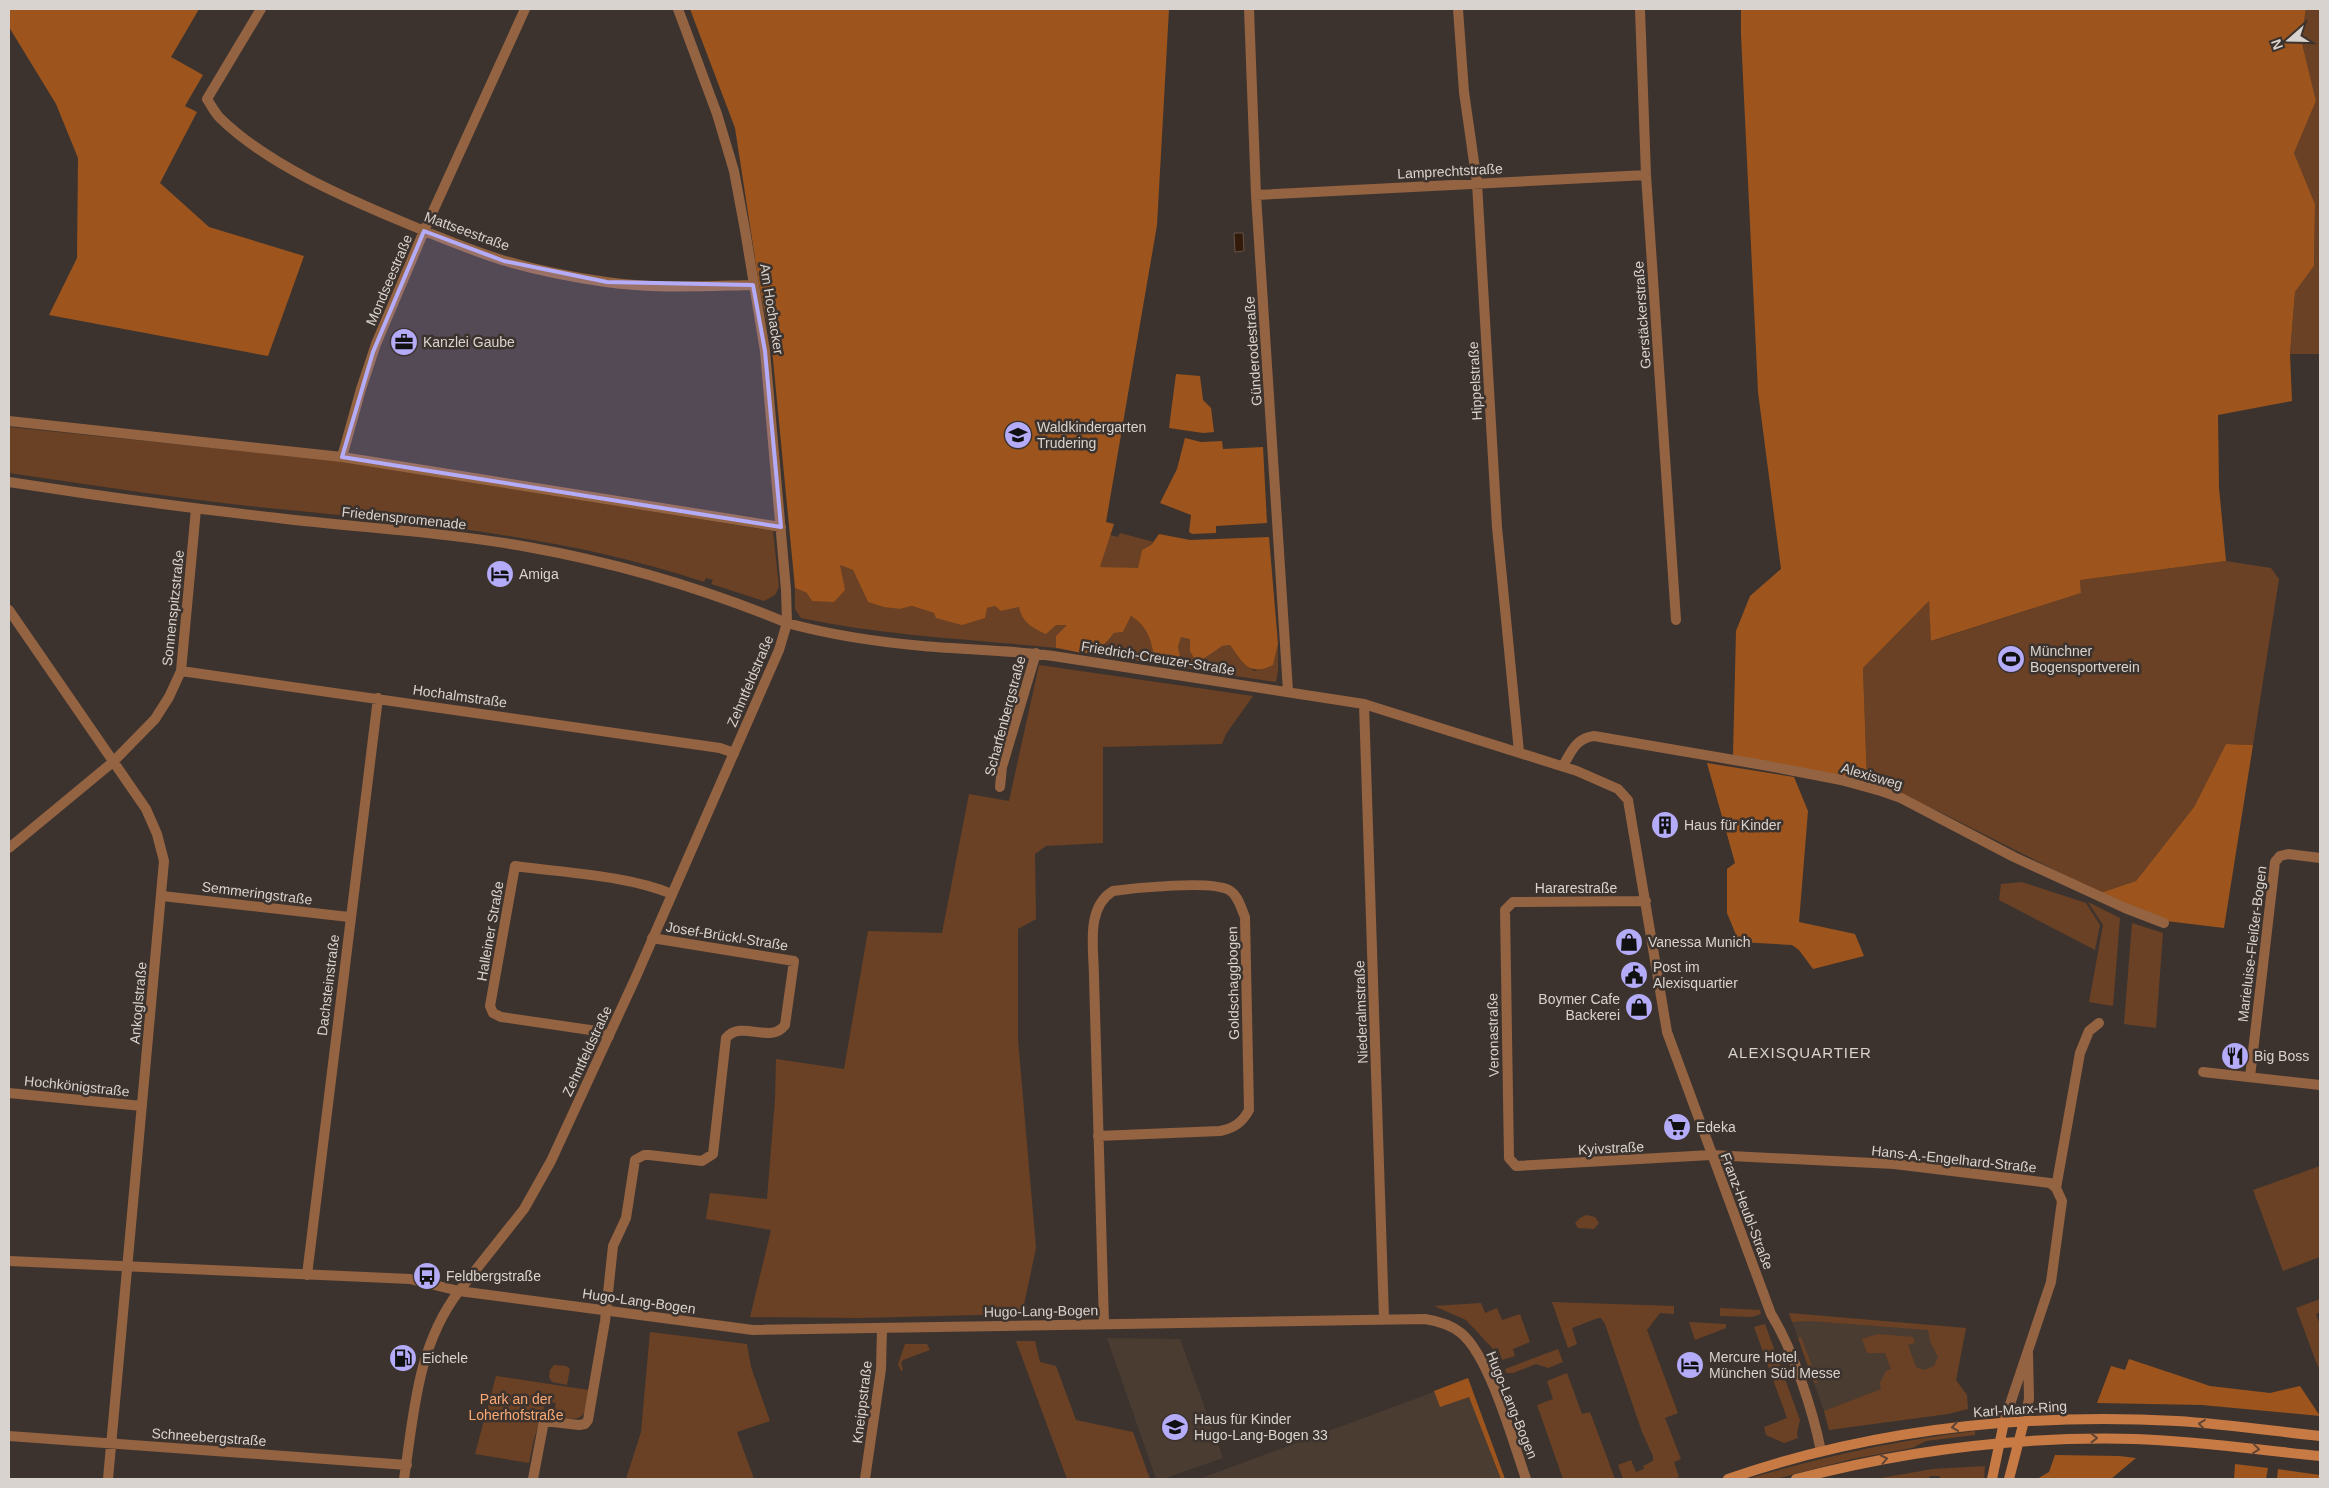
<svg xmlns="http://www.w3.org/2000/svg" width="2329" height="1488" font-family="Helvetica,sans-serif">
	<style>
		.built { fill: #4b3c32 }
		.green { fill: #6a4124 }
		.forest { fill: #9d551d }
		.water { fill: #331b0b; stroke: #655246 }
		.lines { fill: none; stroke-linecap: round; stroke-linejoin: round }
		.minor { stroke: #946342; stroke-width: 10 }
		.tertiary { stroke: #946342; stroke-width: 10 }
		.secondary { stroke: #c87a44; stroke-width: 10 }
		.oneway { stroke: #604534 }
		.marked { fill: #b4acf9; fill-opacity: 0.2; stroke: #b4acf9; stroke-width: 4; stroke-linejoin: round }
		.labels { text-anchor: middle; stroke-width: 5; stroke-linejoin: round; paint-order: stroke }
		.street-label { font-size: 14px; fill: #d9d3cf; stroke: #3d332e }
		.poi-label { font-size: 14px; fill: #d9d3cf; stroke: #3d332e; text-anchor: start }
		.park-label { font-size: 14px; fill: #faa975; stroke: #3d332e }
		.neighbourhood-label { font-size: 15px; letter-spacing: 1px; fill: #d9d3cf; stroke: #3d332e }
	</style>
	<rect width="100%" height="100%" fill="#3d332e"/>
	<!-- built -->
	<path class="built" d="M1789 1313 1966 1328 1956 1380 1898 1383 1824 1411Z
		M1107 1338 1180 1339 1223 1458 1163 1479H1156Z
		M1468 1378 1505 1479H1199L1423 1396Z"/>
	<!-- green -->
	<path class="green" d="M2306 9H2320V354H2290L2295 292 2314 266 2315 204 2294 153 2316 101 2301 39Z
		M9 427 343 461 773 531 779 587 775 595 764 601 711 584 713 580 706 578 704 582C560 534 409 522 259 507 175 498 92 485 9 473Z
		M1120 533 1154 542 1142 550 1138 569 1100 567 1110 535 1118 537Z
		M2226 561 2271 568 2279 579 2253 745 2226 744 2194 807 2136 881 2100 893 1940 812 1867 781 1863 668 1929 601 1932 641 2081 593 2080 580Z
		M840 565 853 570 868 602 900 609 912 606 934 613 987 608 995 606 1001 611 1019 607 1056 625H1068L1056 636V648C970 639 885 636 801 618L795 609V588L807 593Z
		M1131 616C1144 624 1148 634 1153 647L1181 659 1178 647 1181 637 1190 638V651L1230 645 1240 659 1254 671 1273 665 1278 644V671L1276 682 1092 654 1103 648 1114 633 1123 632Z
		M1039 665 1253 696 1226 734 1222 744 1103 747V843L1046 846 1035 854 1036 919 1018 929V1040L1036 1248 1022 1314 860 1318 750 1317 771 1230 706 1219 710 1193 767 1199 775 1099 776 1059 844 1069 868 931 942 933 969 794 1009 801Z
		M2022 882 2086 903 2100 925 2095 950 1999 900 2001 884Z
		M2088 902 2120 918 2113 1006 2089 1002 2103 925Z
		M2132 923 2163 933 2156 1028 2124 1024Z
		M2320 1166V1257L2283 1271 2253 1190Z
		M1586 1215 1595 1217 1599 1223 1594 1229 1578 1228 1575 1223 1580 1218Z
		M2320 1299V1312L2316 1314 2320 1325V1366L2318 1367 2296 1308Z
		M1552 1302 1674 1306V1314L1660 1313 1647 1330 1678 1413 1665 1418 1681 1459 1674 1462 1679 1477 1673 1479H1623L1618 1465 1631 1460 1636 1472 1644 1469 1643 1466 1653 1461V1456L1642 1432 1605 1324 1601 1318H1598L1572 1328 1577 1344 1568 1348Z
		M1481 1303 1485 1313 1497 1308 1502 1320 1520 1314 1530 1342 1513 1349 1515 1356 1502 1360 1498 1348 1493 1349 1466 1320 1434 1306Z
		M1720 1308 1760 1310 1761 1314 1752 1317 1720 1316Z
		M1789 1313 1966 1328 1956 1380 1967 1395 1968 1409 1948 1414 1829 1430 1824 1411 1881 1389 1880 1383 1886 1371 1891 1369 1885 1353H1867L1862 1339 1878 1334 1913 1337 1915 1343 1908 1345 1916 1367 1924 1370 1934 1366 1938 1357 1930 1341 1928 1330 1809 1321 1792 1322Z
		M1689 1322 1726 1324V1328L1695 1340Z
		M1765 1324 1800 1420 1797 1433 1798 1438 1784 1443 1766 1435 1764 1427 1787 1418 1754 1327Z
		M650 1332 747 1344 751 1367 770 1421 737 1432 754 1479H626L641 1432Z
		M1801 1337 1818 1382 1814 1383 1798 1338Z
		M1016 1341H1035L1040 1362 1056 1366 1076 1420 1133 1432 1150 1479H1067Z
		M905 1344H927L930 1350 903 1360 901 1363 903 1370 901 1371 898 1364Z
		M1558 1349 1563 1362 1548 1368 1536 1364 1513 1373H1506L1505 1369Z
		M554 1365 566 1366 570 1369 567 1385 552 1382 549 1377 550 1370Z
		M1567 1373 1582 1414 1590 1412 1615 1479H1563L1537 1405 1553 1399 1547 1381Z
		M496 1376 589 1390C584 1421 585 1420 553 1418L556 1403 546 1401 534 1439 529 1463 475 1454Z
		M1975 1431V1435L1926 1441 1912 1448 1852 1459 1776 1479H1747C1822 1457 1897 1440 1975 1431Z
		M1985 1466 1984 1479H1941L1939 1476H1930L1928 1479H1875L1933 1469Z"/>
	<!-- forest -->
	<path class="forest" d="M9 9H199L171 57 203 75 185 106 197 112 160 183 209 227 304 256 268 356 49 315 77 258 78 158 56 104 9 27Z
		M690 9H1169L1157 225 1106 522 1114 524 1100 567 1138 568 1142 550 1152 544 1159 534 1190 540 1269 537 1278 644 1273 665C1249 677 1243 663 1230 645L1222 646 1197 663 1190 651V639L1181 637 1178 647 1181 659 1172 662 1154 657C1152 640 1146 625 1131 616L1123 632 1114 633C1093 661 1087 653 1056 648V636L1067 625H1056L1046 634C1032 628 1022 622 1019 607L1001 611 995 606 987 608 985 618 962 625 936 618 934 613 912 606 900 609 884 607 868 602 853 570 840 565 845 590 834 602 812 601 807 593 795 588 772 349 759 284 735 128Z
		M1741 9H2306L2301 39 2316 101 2294 153 2315 204 2314 266 2295 292 2290 354 2292 401 2218 415 2219 488 2226 561 2080 580 2081 593 1931 641 1929 601 1863 668 1867 781 1733 755 1736 631 1750 596 1781 569 1758 392 1741 35Z
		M1176 374 1200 376 1203 400 1211 408 1214 432 1203 433 1169 428Z
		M1185 438 1201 442 1222 441 1223 449 1263 447 1267 523 1216 526V533L1192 534 1189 532 1191 515 1160 503 1177 469Z
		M2226 744 2253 745 2224 928 2166 921 2100 893 2136 881 2194 807Z
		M1707 763 1794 777 1808 811 1799 922 1855 934 1864 956 1813 969 1799 950 1792 945 1739 942 1727 913V869L1735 863Z
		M2129 1359 2210 1386 2270 1393 2300 1386 2320 1416 2202 1405 2097 1403 2111 1366 2125 1370Z
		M1468 1378 1505 1479H1501L1469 1397 1440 1407 1434 1391Z
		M2055 1455 2119 1456 2136 1458 2111 1479H2037L2049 1472Z
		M2235 1464 2268 1468 2266 1479H2234Z
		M2278 1469 2320 1475V1479H2277Z"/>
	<!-- water -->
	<path class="water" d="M1234 233H1243L1244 251 1235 252Z"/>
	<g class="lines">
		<!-- minor -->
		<path class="minor" d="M261 9 207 99C211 105 215 113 220 118 267 164 343 197 403 222 436 236 468 249 502 260 536 270 571 277 606 282 654 289 705 286 753 285
			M678 9 717 114 734 171 745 230 765 351 786 590 787 623C831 635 878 642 923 646 967 650 1010 650 1053 656L1364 704 1577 771 1618 789 1628 800 1667 1032 1771 1314C1793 1349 1813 1411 1821 1451
			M1249 9 1256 195 1288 691
			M1458 9 1464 92 1477 183 1497 527 1519 752
			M1640 9 1646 175 1676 620
			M1256 195 1646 175
			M9 421 342 457 781 527
			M342 457 361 389 376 344 424 231 525 9
			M9 610 146 809 157 834 164 861 108 1479
			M181 671 720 748 734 753
			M1364 704 1384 1318
			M1563 766C1571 752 1576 738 1594 736L1763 765 1841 780 1881 791 1901 798 2014 857 2125 908 2164 923
			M1000 787 1002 767 1036 653
			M9 848 113 762 155 719 169 697 181 671 196 509
			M162 896 349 917
			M1646 901 1513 902 1505 910 1509 1158 1516 1166 1711 1155 1894 1164 2050 1183 2056 1188 2062 1201 2051 1282 2004 1422
			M609 1036 597 1031 501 1017 493 1013 490 1006 515 866C565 873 626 875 672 894
			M2203 1072 2320 1085
			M2250 1077 2275 862 2280 856 2288 854 2320 858
			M9 1093 142 1106
			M1098 1136 1220 1131C1234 1128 1242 1123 1249 1110L1245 917C1241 908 1238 895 1229 890 1211 880 1136 888 1113 891 1085 908 1094 949 1094 978L1104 1324
			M2056 1188 2080 1053 2089 1031 2099 1023
			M307 1275 378 698
			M2024 1421 2029 1399 2028 1353
			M9 1436 407 1465
			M404 1479C414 1413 417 1346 459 1291
			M533 1479 544 1421 579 1425 585 1424 588 1420 605 1321 613 1246 626 1218 635 1160 644 1155H649L702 1161 713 1154 726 1038C742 1019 770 1045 785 1025L794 961 652 938
			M865 1479 881 1369 882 1328"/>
		<!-- tertiary -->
		<path class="tertiary" d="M9 482C98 496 188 508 278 518 361 528 445 532 528 547 617 563 703 588 787 623L779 650 635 979 551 1161 524 1209 459 1291
			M9 1261 410 1279 459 1291 753 1330 1425 1319C1438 1321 1451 1325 1461 1333 1490 1357 1513 1442 1526 1479"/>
		<!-- secondary -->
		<path class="secondary" d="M1728 1479C1872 1429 2025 1413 2177 1421 2225 1424 2273 1431 2320 1436
			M1796 1479C1907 1450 2020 1436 2135 1439 2197 1441 2259 1450 2320 1456
			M1992 1479 2004 1422
			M2009 1479 2024 1421"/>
	</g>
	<!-- one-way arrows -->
	<defs><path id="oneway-chevron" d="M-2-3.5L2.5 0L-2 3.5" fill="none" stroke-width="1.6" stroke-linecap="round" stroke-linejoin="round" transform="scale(1.25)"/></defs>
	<g class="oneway">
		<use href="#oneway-chevron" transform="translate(2202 1424) rotate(-174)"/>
		<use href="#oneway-chevron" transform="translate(1955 1427) rotate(172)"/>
		<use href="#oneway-chevron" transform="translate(2094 1438)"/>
		<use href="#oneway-chevron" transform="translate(2256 1449) rotate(6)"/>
		<use href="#oneway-chevron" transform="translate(1884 1459) rotate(-12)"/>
	</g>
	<!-- marked area -->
	<path class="marked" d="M424 231 504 261 607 282 753 285 765 351 781 527 342 457 373 352Z"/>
	<!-- icons -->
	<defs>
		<g id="office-disc" transform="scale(1.4375)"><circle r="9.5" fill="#b4acf9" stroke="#3d332e"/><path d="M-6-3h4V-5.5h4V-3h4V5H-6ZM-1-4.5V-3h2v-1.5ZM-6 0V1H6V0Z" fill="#111"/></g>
		<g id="school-disc" transform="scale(1.4375)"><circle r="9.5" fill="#b4acf9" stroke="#3d332e"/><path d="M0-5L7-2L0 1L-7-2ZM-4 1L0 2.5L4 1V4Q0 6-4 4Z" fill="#111"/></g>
		<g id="hotel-disc" transform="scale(1.4375)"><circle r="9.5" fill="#b4acf9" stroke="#3d332e"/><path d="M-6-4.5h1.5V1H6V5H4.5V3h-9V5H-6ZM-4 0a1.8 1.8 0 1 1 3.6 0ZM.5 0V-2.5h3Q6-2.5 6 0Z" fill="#111"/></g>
		<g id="stadium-disc" transform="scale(1.4375)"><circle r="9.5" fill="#b4acf9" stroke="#3d332e"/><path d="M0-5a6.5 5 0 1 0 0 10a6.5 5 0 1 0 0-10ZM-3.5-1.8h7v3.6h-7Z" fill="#111"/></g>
		<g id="building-disc" transform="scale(1.4375)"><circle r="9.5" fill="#b4acf9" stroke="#3d332e"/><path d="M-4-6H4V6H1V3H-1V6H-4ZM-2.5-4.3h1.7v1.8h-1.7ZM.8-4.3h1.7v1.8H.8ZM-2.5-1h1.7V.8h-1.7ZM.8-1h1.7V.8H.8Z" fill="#111"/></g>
		<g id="shop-disc" transform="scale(1.4375)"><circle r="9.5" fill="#b4acf9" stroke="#3d332e"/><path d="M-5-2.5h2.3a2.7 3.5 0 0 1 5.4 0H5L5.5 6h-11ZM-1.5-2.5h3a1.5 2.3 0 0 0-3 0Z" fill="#111"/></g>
		<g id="civic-disc" transform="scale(1.4375)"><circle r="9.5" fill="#b4acf9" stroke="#3d332e"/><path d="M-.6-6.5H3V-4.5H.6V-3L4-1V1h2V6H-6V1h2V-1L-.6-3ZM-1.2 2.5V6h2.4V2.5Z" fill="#111"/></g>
		<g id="restaurant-disc" transform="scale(1.4375)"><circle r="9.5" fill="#b4acf9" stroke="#3d332e"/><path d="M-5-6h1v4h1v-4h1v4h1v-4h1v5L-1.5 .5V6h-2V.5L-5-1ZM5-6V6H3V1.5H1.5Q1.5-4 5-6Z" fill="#111"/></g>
		<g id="supermarket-disc" transform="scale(1.4375)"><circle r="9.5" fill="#b4acf9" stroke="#3d332e"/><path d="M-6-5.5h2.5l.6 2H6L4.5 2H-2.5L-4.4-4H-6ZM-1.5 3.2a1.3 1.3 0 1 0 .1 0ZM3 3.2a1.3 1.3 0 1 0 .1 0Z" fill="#111"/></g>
		<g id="bus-disc" transform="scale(1.4375)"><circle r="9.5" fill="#b4acf9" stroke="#3d332e"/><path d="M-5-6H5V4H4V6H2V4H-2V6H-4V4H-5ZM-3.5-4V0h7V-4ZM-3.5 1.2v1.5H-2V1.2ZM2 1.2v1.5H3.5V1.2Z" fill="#111"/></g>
		<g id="fuel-disc" transform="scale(1.4375)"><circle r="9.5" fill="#b4acf9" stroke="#3d332e"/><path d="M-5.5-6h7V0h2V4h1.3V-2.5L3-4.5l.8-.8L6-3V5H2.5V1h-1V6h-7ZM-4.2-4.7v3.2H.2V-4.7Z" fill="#111"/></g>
	</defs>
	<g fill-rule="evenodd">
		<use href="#office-disc" x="404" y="342"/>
		<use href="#school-disc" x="1018" y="435"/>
		<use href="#hotel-disc" x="500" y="574"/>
		<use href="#stadium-disc" x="2011" y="659"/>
		<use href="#building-disc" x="1665" y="825"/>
		<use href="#shop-disc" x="1629" y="942"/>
		<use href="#civic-disc" x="1634" y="975"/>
		<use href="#shop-disc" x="1639" y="1007"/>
		<use href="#restaurant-disc" x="2235" y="1056"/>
		<use href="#supermarket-disc" x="1677" y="1127"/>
		<use href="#bus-disc" x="427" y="1276"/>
		<use href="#fuel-disc" x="403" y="1358"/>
		<use href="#hotel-disc" x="1690" y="1365"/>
		<use href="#school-disc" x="1175" y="1427"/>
	</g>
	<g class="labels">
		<!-- street labels -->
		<g class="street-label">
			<text transform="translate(1450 171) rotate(-3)" y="5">Lamprechtstraße</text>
			<text transform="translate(467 231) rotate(20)" y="5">Mattseestraße</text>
			<text transform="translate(389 280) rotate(-67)" y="5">Mondseestraße</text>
			<text transform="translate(772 309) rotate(81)" y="5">Am Hochacker</text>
			<text transform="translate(1642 315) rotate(-94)" y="5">Gerstäckerstraße</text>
			<text transform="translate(1253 351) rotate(-94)" y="5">Günderodestraße</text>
			<text transform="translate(1475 381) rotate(-93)" y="5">Hippelstraße</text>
			<text transform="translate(404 518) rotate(6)" y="5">Friedenspromenade</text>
			<text transform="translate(173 608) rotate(-84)" y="5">Sonnenspitzstraße</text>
			<text transform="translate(1158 658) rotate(9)" y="5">Friedrich-Creuzer-Straße</text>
			<text transform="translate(750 681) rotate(-67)" y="5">Zehntfeldstraße</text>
			<text transform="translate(460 696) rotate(8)" y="5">Hochalmstraße</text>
			<text transform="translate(1005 716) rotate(-75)" y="5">Scharfenbergstraße</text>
			<text transform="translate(1872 776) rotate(16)" y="5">Alexisweg</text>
			<text x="1576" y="893">Hararestraße</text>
			<text transform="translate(257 893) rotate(7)" y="5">Semmeringstraße</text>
			<text transform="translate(490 931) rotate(-80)" y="5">Halleiner Straße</text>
			<text transform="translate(727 936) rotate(9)" y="5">Josef-Brückl-Straße</text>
			<text transform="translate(2252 944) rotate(-83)" y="5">Marieluise-Fleißer-Bogen</text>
			<text transform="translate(1233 983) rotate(-91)" y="5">Goldschaggbogen</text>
			<text transform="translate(328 985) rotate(-83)" y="5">Dachsteinstraße</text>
			<text transform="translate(138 1003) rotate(-85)" y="5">Ankoglstraße</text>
			<text transform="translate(1361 1012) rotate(-92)" y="5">Niederalmstraße</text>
			<text transform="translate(1493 1035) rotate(-91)" y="5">Veronastraße</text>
			<text transform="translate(587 1051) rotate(-65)" y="5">Zehntfeldstraße</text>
			<text transform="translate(77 1086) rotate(6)" y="5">Hochkönigstraße</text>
			<text transform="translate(1611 1148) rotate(-3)" y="5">Kyivstraße</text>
			<text transform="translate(1954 1159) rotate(6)" y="5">Hans-A.-Engelhard-Straße</text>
			<text transform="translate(1747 1211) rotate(69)" y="5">Franz-Heubl-Straße</text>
			<text transform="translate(639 1301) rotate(8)" y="5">Hugo-Lang-Bogen</text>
			<text transform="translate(1041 1311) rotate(-1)" y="5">Hugo-Lang-Bogen</text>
			<text transform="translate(862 1402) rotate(-83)" y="5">Kneippstraße</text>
			<text transform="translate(1512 1405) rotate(68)" y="5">Hugo-Lang-Bogen</text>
			<text transform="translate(2020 1409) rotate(-4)" y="5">Karl-Marx-Ring</text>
			<text transform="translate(209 1437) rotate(4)" y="5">Schneebergstraße</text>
		</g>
		<!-- poi labels -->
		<g class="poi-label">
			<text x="423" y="347">Kanzlei Gaube</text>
			<text x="1037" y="432">Waldkindergarten<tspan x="1037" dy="16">Trudering</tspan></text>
			<text x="519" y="579">Amiga</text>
			<text x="2030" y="656">Münchner<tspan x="2030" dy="16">Bogensportverein</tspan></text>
			<text x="1684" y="830">Haus für Kinder</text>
			<text x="1648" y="947">Vanessa Munich</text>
			<text x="1653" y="972">Post im<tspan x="1653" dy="16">Alexisquartier</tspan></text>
			<text x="1620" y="1004" text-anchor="end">Boymer Cafe<tspan x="1620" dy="16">Backerei</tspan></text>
			<text x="2254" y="1061">Big Boss</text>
			<text x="1696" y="1132">Edeka</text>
			<text x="446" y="1281">Feldbergstraße</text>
			<text x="1709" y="1362">Mercure Hotel<tspan x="1709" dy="16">München Süd Messe</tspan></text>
			<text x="422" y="1363">Eichele</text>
			<text x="1194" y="1424">Haus für Kinder<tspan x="1194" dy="16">Hugo-Lang-Bogen 33</tspan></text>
		</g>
		<!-- park labels -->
		<g class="park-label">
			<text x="516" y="1404">Park an der<tspan x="516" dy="16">Loherhofstraße</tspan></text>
		</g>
		<!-- neighbourhood labels -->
		<g class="neighbourhood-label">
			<text x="1800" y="1058">ALEXISQUARTIER</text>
		</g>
	</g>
	<!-- border -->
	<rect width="2329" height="1488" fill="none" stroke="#d9d3cf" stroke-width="20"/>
	<!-- north arrow -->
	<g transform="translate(2289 40) rotate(250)" stroke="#3d332e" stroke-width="4" paint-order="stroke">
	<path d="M0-4L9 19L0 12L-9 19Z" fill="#d9d3cf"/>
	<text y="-8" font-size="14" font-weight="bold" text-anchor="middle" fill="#d9d3cf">N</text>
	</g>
</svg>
